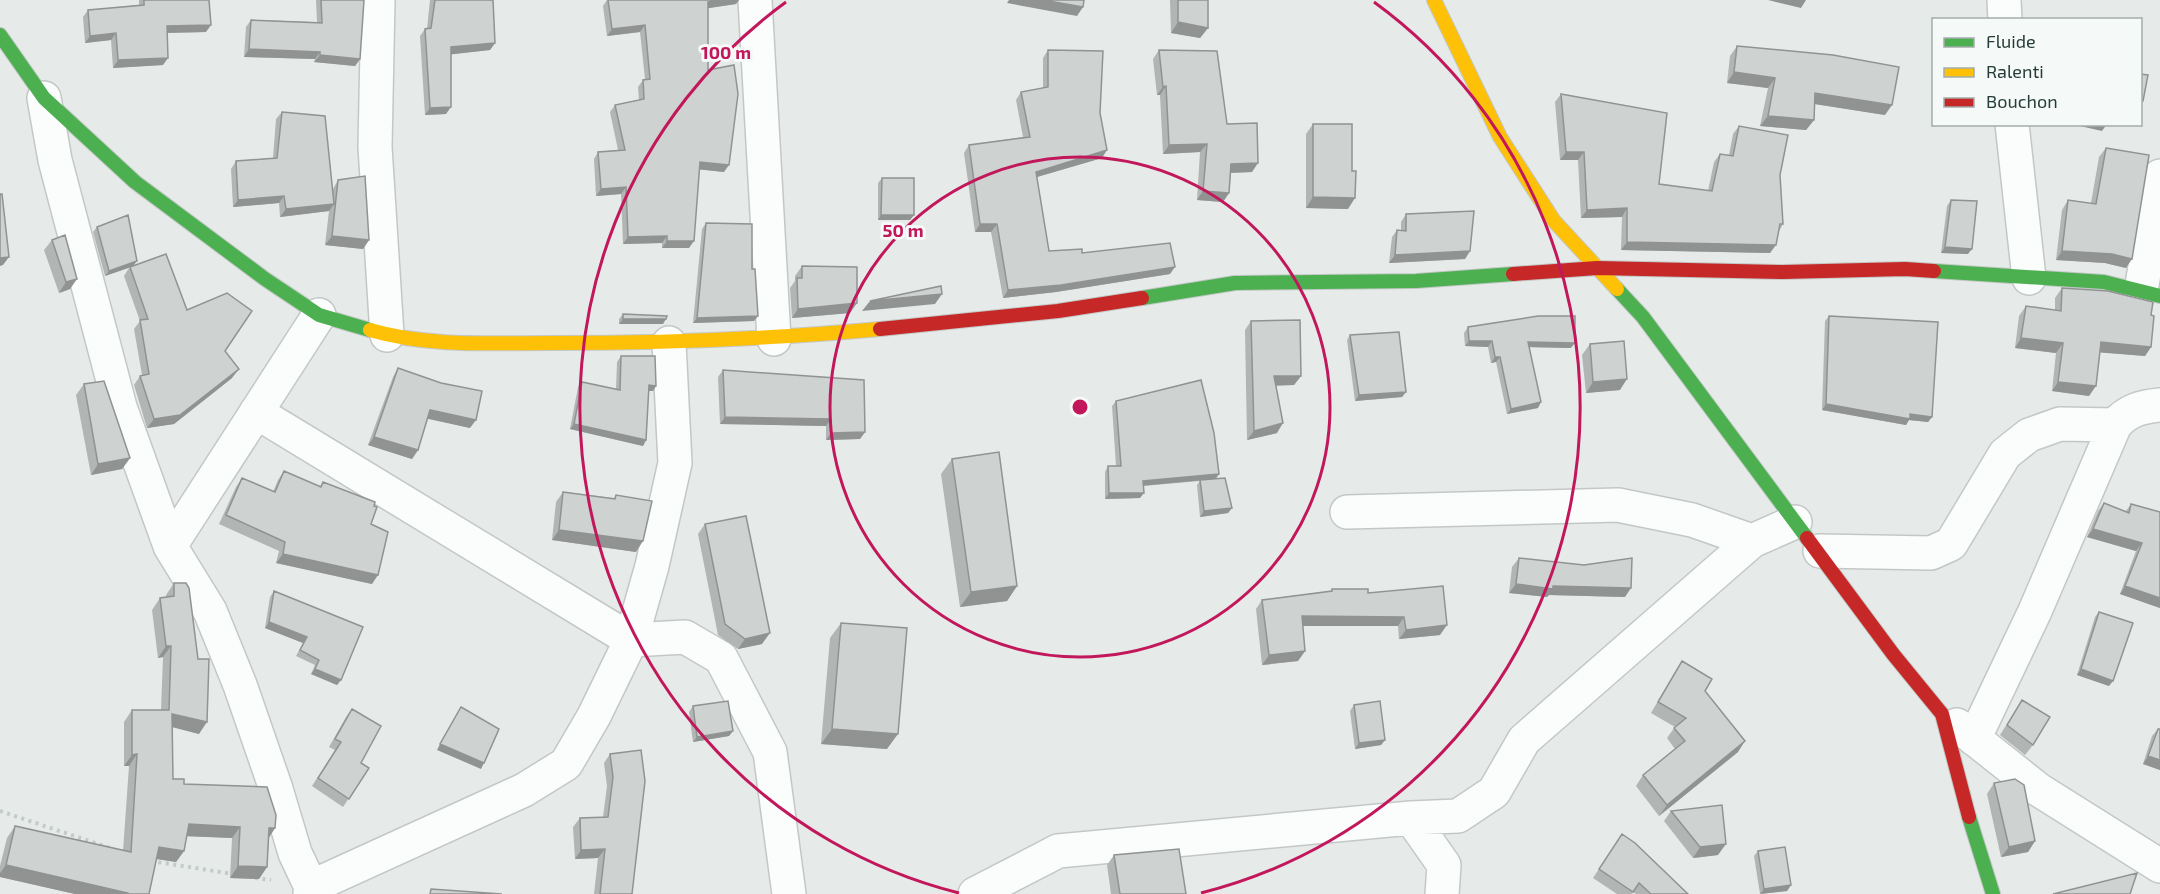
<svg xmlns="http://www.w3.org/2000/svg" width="2160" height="894" font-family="'Exo 2',sans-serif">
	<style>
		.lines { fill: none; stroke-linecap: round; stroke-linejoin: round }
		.street-casing { stroke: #c3c8c6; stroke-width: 36 }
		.fast-casing { stroke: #c3c8c6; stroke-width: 16 }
		.slow-casing { stroke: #c3c8c6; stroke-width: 16 }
		.jam-casing { stroke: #c3c8c6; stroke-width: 16 }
		.path { stroke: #c3cac8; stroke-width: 4; stroke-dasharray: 3 4.5; stroke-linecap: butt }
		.street { stroke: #fbfcfc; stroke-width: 33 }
		.fast { stroke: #4caf50; stroke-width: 14 }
		.slow { stroke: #ffc107; stroke-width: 14 }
		.jam { stroke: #c62828; stroke-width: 14 }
		.wall { fill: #b1b5b4 }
		.shaded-wall { fill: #909392 }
		.building { fill: #ced2d1; stroke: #909392; stroke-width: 1.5 }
		.ring { fill: none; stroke: #c2185b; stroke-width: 3 }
		.centre { fill: #c2185b; stroke: #f5f9f7; stroke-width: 3 }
		.ring-label { font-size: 18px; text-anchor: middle; font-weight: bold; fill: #c2185b; stroke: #f5f9f7; stroke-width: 6; stroke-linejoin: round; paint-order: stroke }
	</style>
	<rect width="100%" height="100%" fill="#e6ebe9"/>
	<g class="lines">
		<!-- street casing -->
		<g class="street-casing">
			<path id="street" d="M378 0 375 147 387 335
				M755 0 774 339
				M2004 0 2005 20
				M44 98 55 160 120 407 170 546 210 611 240 685 276 789 295 853 311 887 310 894
				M2012 124 2029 278
				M2141 291 2160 176
				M256 412 631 640 685 637 721 658 770 752 789 894
				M1347 512 1618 505 1692 520 1752 541
				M170 546 319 315
				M1820 551 1931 553 1951 544 2005 454 2029 435 2060 424 2115 425
				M1957 725 2039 790 2160 866
				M1974 739 2035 611 2115 425C2128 410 2141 407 2160 405
				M1411 818 1444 865 1442 894
				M311 887 524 790 566 764 594 716 631 640 652 566 675 463 669 343
				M975 894 1058 851 1411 818 1458 816 1494 792 1524 740 1752 541 1795 522"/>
		</g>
		<!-- fast casing -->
		<g class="fast-casing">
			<path id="fast" d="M0 35 44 98 135 182 265 279 319 315 370 330
				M1934 271 2104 282 2160 296
				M1617 289 1643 317 1807 538
				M1142 298 1235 283 1416 281 1513 274
				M1969 817 1993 894"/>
		</g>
		<!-- slow casing -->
		<g class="slow-casing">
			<path id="slow" d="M1434 0 1500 137 1554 221 1617 289
				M370 330C428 347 491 343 552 343 662 343 771 339 880 329"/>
		</g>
		<!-- jam casing -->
		<g class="jam-casing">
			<path id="jam" d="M1513 274 1597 268 1783 272 1905 269 1934 271
				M880 329 1058 311 1142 298
				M1807 538 1893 654 1942 714 1969 817"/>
		</g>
		<!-- path -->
		<path class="path" d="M0 811 110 848
			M151 861 233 874
			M255 878 271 880"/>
		<!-- street -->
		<use href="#street" class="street"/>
		<!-- fast -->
		<use href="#fast" class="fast"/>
		<!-- slow -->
		<use href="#slow" class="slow"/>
		<!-- jam -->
		<use href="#jam" class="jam"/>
	</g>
	<!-- wall -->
	<path class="wall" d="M139 0H209L206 32 167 33 163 65 113 68 111 40 85 43 83 17 88 10 139 5Z
		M316 0H364L360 59 355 66 314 62 315 59 244 57 246 27 251 20 317 22Z
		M430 0H493L495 43 490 50 451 54 446 114 425 115 420 36 425 29H427Z
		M607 0H739L736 4 708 8V70L724 172 699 169 689 248H662V243L623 244 621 194 596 196 594 159 598 152 618 150 610 112 615 105 639 100 638 87 643 80 645 79 640 32 607 36 603 6Z
		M1170 0H1208V28L1200 38 1171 33Z
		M1737 46 1885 115 1815 104 1814 120 1806 130 1760 126 1768 88 1727 83 1730 56Z
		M1048 50 1100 113 1102 158 1037 177 1049 251 1082 253 1170 274 1056 292 1003 298 991 232H975L964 153 969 145 1023 137 1016 100 1021 92 1043 88V58Z
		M1159 50 1227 124 1252 172 1231 173 1229 193 1223 202 1197 200 1200 152 1163 154 1160 95H1157L1153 59Z
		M1561 94 1659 184 1708 191 1714 162 1720 154 1729 155 1733 134 1739 126 1780 175 1783 224 1779 231 1770 253 1621 250 1622 217 1581 218 1578 160H1560L1555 102Z
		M282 112 333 189 338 180 369 240 363 249 325 245 329 211 280 217 279 203 233 207 231 169 236 161 273 158 276 119Z
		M1313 124 1348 209 1306 208V134Z
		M2106 148 2126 268 2105 263 2056 260 2062 210 2068 200 2091 203 2099 157Z
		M882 178 914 215 910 220H878V183Z
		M1951 200 1968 254 1941 253 1947 206Z
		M1406 214 1470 251 1465 259 1389 263 1392 237 1397 230H1401V222Z
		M706 223 752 269 758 316 754 321 693 323 702 229Z
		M97 227 134 265 187 310 225 351 232 378 174 424 147 428 134 385 140 376 142 375 134 329 140 321 124 276 129 268 105 276 93 232Z
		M52 240 70 289 59 293 44 250Z
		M802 266 850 313 792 318 790 288 795 281V276Z
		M2062 288 2151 315V347L2145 356 2100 352 2089 396 2052 391 2056 353 2015 348 2019 316 2026 306 2055 310V298Z
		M623 314 663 324H619V319Z
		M1829 316 1932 417 1928 422 1909 420 1906 425 1822 410 1825 321Z
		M1251 321 1301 376 1294 385H1276L1277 433 1247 440 1245 330Z
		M1468 327 1571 348 1529 347 1538 408 1507 414 1496 362 1491 363 1488 347 1465 346 1464 333Z
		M1350 335 1406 392 1402 397 1355 401 1347 340Z
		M1590 344 1620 390 1586 393 1582 355Z
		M621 356 656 386 653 391H649L646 440 643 446 570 429 578 387 582 382 616 389 617 362Z
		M398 368 470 428 427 418 418 450 412 459 368 445 393 377Z
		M723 370 865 432 860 439 826 440V426L720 424 718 377Z
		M84 384 130 458 122 469 91 475 76 395Z
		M1116 401 1219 474 1216 479 1232 508 1228 513 1200 517 1197 485 1200 481 1143 486 1140 498 1105 499V472L1108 466H1116L1112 406Z
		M952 459 1017 586 1007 601 960 607 941 474Z
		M284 471 320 486 323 482 371 524 372 584 276 563 279 551 219 524 236 487 242 478 273 492 278 480Z
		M563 492 614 498 616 495 636 552 552 540 556 502Z
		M2104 503 2126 511 2131 504 2160 608 2120 594 2136 551 2087 537 2098 511Z
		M705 524 762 644 738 649 718 635 698 534Z
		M1519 558 1625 597 1549 595 1547 597 1509 593 1512 567Z
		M174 583 199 734 173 727V779L275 828 269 838 267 867 259 879 230 878 232 838 187 836 184 851 176 862 156 859 149 894H75L0 877V866L7 838 15 826 123 851 129 766H124V722L132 710H161L163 657 158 658 152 610 160 598 166 597V595Z
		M1332 589 1368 593 1440 635 1399 639 1398 626H1302L1305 651 1298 661 1262 665 1256 609 1262 600 1331 591Z
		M274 591 341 680 337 685 311 674 315 665 296 656 303 643 265 628 270 597Z
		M2099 612 2109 686 2077 675 2095 617Z
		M841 623 887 749 821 744 830 638Z
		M1682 661 1705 691 1738 752 1659 816 1636 786 1643 775 1675 749 1667 738 1675 727 1651 713 1675 672Z
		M2022 700 2033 745 2025 755 2000 735Z
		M1354 705 1385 740 1381 745 1355 749 1350 711Z
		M693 706 733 731 729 736 693 742 689 712Z
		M352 709 361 763 369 768 343 807 312 786 335 750 329 747 346 717Z
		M2158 729H2160V770L2143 764 2152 736Z
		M610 754 632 894H594L598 858 575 859 573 827 580 818 603 817 607 786 604 763Z
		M1994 783 2035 841 2028 852 2001 857 1987 794Z
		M1671 811 1718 855 1693 858 1664 821Z
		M1622 834 1688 894H1636L1633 892 1632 894H1617L1593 878Z
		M1758 851 1791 885 1787 891 1760 894 1754 856Z
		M1114 855 1186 894H1111L1107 865Z"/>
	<!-- shaded-wall -->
	<path class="shaded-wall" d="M722 0H739L736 4 703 9 708 2Z
		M1009 0H1043L1083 7 1077 16 1007 3Z
		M1768 0H1806L1801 8Z
		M1178 22 1208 28 1200 38 1171 33Z
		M211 25 206 32 162 33 167 26Z
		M645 25 640 32 607 36 612 29Z
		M116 33 111 40 85 43 90 36Z
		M495 43 490 50 446 55 451 47Z
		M249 49 320 52 315 59 244 57Z
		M320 55 360 59 355 66 314 62Z
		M168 58 163 65 113 68 118 60Z
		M1734 72 1775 78 1768 88 1727 83Z
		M1166 86 1160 95H1157L1163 87Z
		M1815 93 1892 105 1885 115 1808 103Z
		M451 107 446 114 425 115 430 108Z
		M1768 116 1814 120 1806 130 1760 126Z
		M2071 124H2107L2102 131Z
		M1207 144 1200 152 1163 154 1169 145Z
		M1107 150 1102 158 1030 179 1036 172Z
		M1566 152H1584L1578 160H1560Z
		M700 162 729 165 724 172 695 169Z
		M1258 163 1252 172 1225 173 1231 164Z
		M626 187 621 194 596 196 601 189Z
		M1203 191 1229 193 1223 202 1197 200Z
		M284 196 279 203 233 207 238 200Z
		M1313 197 1355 198 1348 209 1306 208Z
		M334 204 329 211 280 217 286 209Z
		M1627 208 1622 217 1581 218 1587 210Z
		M881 215H914L910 220H878Z
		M980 224H997L991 232H975Z
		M332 236 369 240 363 249 325 245Z
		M667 236 662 243 623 244 628 237Z
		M667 241H694L689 248H662Z
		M1627 242 1776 245 1770 253 1621 250Z
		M1945 247 1972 249 1968 254 1941 253Z
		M1470 251 1465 259 1389 263 1395 255Z
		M2062 251 2112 254 2132 259 2126 268 2105 263 2056 260Z
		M9 257 3 265 0 266V258Z
		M137 261 133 266 105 276 109 271Z
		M1175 267 1170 274 1056 292 1003 298 1008 290Z
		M77 279 70 289 59 293 66 282Z
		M942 294 935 304 862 311 870 301Z
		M857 303 850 313 792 318 798 309Z
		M758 316 754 321 693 323 697 318Z
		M623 319H666L663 324H619Z
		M2021 338 2063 343 2056 353 2015 348Z
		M1469 341H1492L1488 347 1465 346Z
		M1528 342 1575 343 1571 348 1524 347Z
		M2101 342 2151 347 2145 356 2094 352Z
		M1495 357H1500L1496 362 1491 363Z
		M239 369 232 378 174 424 147 428 154 419Z
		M1274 376H1301L1294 385 1267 386Z
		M1627 379 1620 390 1586 393 1593 382Z
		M2058 382 2096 386 2089 396 2052 391Z
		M649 385 656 386 653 391H645Z
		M1406 392 1402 397 1355 401 1359 395Z
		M1541 402 1538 408 1507 414 1511 409Z
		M1826 404 1932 417 1928 422 1909 420 1906 425 1822 410Z
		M430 410 476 420 470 428 424 418Z
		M725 417 831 419 826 426 720 424Z
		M1283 423 1277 433 1247 440 1254 431Z
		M574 424 646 440 643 446 570 429Z
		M865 432 860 439 826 440 831 433Z
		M374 437 418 450 412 459 368 445Z
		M130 458 122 469 91 475 98 464Z
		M1219 474 1215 479 1140 486 1143 481Z
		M1109 493H1144L1140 498 1105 499Z
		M1232 508 1228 513 1200 517 1204 511Z
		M2093 529 2142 543 2136 551 2087 537Z
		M559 530 643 541 636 552 552 540Z
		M283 554 378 575 372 584 276 563Z
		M1516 584 1631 588 1625 597 1549 595 1547 597 1509 593Z
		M1017 586 1007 601 960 607 971 592Z
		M2125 586 2160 598V608L2120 594Z
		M1302 616 1404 617 1398 626H1295Z
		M269 622 307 637 303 643 265 628Z
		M1447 625 1440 635 1399 639 1406 630Z
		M770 633 762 644 738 649 745 639Z
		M166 646H171L163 657 158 658Z
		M1305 651 1298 661 1262 665 1269 655Z
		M315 669 341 680 337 685 311 674Z
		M2081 669 2113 681 2109 686 2077 675Z
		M172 714 207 722 199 734 164 725Z
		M832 729 898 734 887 749 821 744Z
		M733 731 729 736 693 742 697 737Z
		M1385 740 1381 745 1355 749 1359 743Z
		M1745 741 1738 752 1659 816 1667 805Z
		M440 744 484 763 481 769 437 750Z
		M137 754 129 766H124L132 755Z
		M2148 756 2160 760V770L2143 764Z
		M189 824 240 827 232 838 181 836Z
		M269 828H275L267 840Z
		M2035 841 2028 852 2001 857 2009 847Z
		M1726 844 1718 855 1693 858 1700 847Z
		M159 847 184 851 176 862 151 858Z
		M605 849 598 858 575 859 581 850Z
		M6 865 128 893 127 894H75L0 877V873Z
		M238 866 267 867 259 879 230 878Z
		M1791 885 1787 891 1760 894 1764 889Z"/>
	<!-- building -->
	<path class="building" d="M144 0H209L211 25 167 26 168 58 118 60 116 33 90 36 88 10 144 5Z
		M321 0H364L360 59 320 55V52L249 49 251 20 322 23Z
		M435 0H493L495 43 451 47V107L430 108 425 29 431 28Z
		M608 0H722L708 2V70L734 65 738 94 729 165 700 162 694 241H667V236L628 237 626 187 601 189 598 152 625 150 615 105 644 99 643 80 650 79 645 25 612 29Z
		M1043 0H1084L1083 7Z
		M1178 0H1208V28L1178 22Z
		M1737 46 1833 55 1899 67 1892 105 1815 93 1814 120 1768 116 1775 78 1734 72Z
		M1048 50 1103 51 1100 113 1107 150 1036 172 1049 251 1082 249V253L1170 243 1175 267 1061 285 1008 290 997 224H980L969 145 1030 137 1021 92 1048 87Z
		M1159 50 1217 51 1227 124 1257 123 1258 163 1231 164 1229 193 1203 191 1207 144 1169 145 1166 86 1163 87Z
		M2140 74 2148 75 2143 101H2140Z
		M1561 94 1667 113 1659 184 1712 191 1720 154 1733 156 1739 126 1788 135 1780 175 1783 224H1780L1776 245 1627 242V208L1587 210 1584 152H1566Z
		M282 112 325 116 334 204 286 209 284 196 238 200 236 161 277 158Z
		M1313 124H1352V171H1356L1355 198 1313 197Z
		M2106 148 2149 155 2132 259 2112 254 2062 251 2068 200 2096 204Z
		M365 176 369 240 332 236 338 180Z
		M882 178H914V215H881Z
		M0 194H2L9 257 0 258Z
		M1951 200 1977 201 1972 249 1945 247Z
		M1474 211 1470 251 1395 255 1397 230 1406 231V214Z
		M128 215 137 261 109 271 97 227Z
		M706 223 752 224V269H755L758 316 697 318Z
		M65 235 77 279 66 282 52 240Z
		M166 254 187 310 227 293 252 311 225 351 239 369 180 415 154 419 140 376 149 374 140 320 148 319 130 267Z
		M802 266 857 267V303L798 309 797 278H802Z
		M941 286 942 294 870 301Z
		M2062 288 2108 291 2153 302 2151 315 2154 316 2151 347 2101 342 2096 386 2058 382 2063 343 2021 338 2026 306 2061 311Z
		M623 314 667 316 666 319H623Z
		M1538 316H1575V343L1528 342 1541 402 1511 409 1500 357H1495L1492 341H1469L1468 327Z
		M1829 316 1938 322 1932 417 1910 414V419L1826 404Z
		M1300 320 1301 376H1274L1283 423 1254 431 1251 321Z
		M1399 332 1406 392 1359 395 1350 335Z
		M1624 341 1627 379 1593 382 1590 344Z
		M621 356H655L656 386 649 385 646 440 574 424 582 382 620 390Z
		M398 368 441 383 482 391 476 420 430 410 418 450 374 437Z
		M723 370 864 380 865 432 831 433V419L725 417Z
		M1201 380 1214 433 1219 474 1143 481 1144 493H1109L1108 466H1121L1116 401Z
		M104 381 130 458 98 464 84 384Z
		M999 452 1017 586 971 592 952 459Z
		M284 471 321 487 323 482 375 502 374 506 377 507 371 524 388 532 378 575 283 554 285 542 226 515 242 478 275 492Z
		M1225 478 1232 508 1204 511 1200 480Z
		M563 492 615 499 616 495 652 501 643 541 559 530Z
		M2104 503 2129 513 2131 504 2160 512V598L2125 586 2142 543 2093 529Z
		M746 516 770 633 745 639 725 624 705 524Z
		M1519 558 1584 565 1632 558 1631 588 1553 586V589L1516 584Z
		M174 583H186L189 588 198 659H209L207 722 172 714 173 779H184V784L267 787 276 815 275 828H269L267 867 238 866 240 827 189 824 184 851 159 847 149 894H128V893L6 865 15 826 131 852 137 754 132 755V710H169L171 646H166L160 598 174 596Z
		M1443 586 1447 625 1406 630 1404 617 1302 616 1305 651 1269 655 1262 600 1332 591V589H1368V593Z
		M274 591 363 627 341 680 315 669 319 660 300 650 307 637 269 622Z
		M2099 612 2133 623 2113 681 2081 669Z
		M841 623 907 628 898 734 832 729Z
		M1682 661 1712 679 1705 691 1745 741 1667 805 1643 775 1685 741 1674 728 1686 718 1658 702Z
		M2022 700 2050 717 2033 745 2007 725Z
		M728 701 733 731 697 737 693 706Z
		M1380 701 1385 740 1359 743 1354 705Z
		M461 707 499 729 484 763 440 744Z
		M352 709 381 726 361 763 369 768 349 799 318 778 341 742 335 739Z
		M2158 729H2160V760L2148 756Z
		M641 750 645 781 632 894H600L605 849 581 850 580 818 608 817 613 777 610 754Z
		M2015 779 2024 785 2035 841 2009 847 1994 783Z
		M1722 805 1726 844 1700 847 1671 811Z
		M1622 834 1635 843 1688 894H1651L1639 883 1633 892 1599 869Z
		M1785 847 1791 885 1764 889 1758 851Z
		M1179 849 1186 894H1120L1114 855Z
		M2137 873 2130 894H2053Z
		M431 889 502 894H430Z"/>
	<!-- distance rings -->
	<g class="ring">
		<circle cx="1080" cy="407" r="250"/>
		<path d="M959 893A501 501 0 0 1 786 2M1374 2A501 501 0 0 1 1201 893"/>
	</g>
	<circle cx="1080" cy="407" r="9" class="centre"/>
	<g class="ring-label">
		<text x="726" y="59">100 m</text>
		<text x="903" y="237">50 m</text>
	</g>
	<!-- legend -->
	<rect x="1932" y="18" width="210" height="108" fill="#f5f9f7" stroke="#a2adab" stroke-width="1.5"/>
	<rect x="1944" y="38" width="30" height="9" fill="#4caf50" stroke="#a2adab" stroke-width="1.5"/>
	<text x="1986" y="48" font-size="18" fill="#263c38">Fluide</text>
	<rect x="1944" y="68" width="30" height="9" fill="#ffc107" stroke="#a2adab" stroke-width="1.5"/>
	<text x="1986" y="78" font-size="18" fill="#263c38">Ralenti</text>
	<rect x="1944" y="98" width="30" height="9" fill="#c62828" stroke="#a2adab" stroke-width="1.5"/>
	<text x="1986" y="108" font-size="18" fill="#263c38">Bouchon</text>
</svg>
